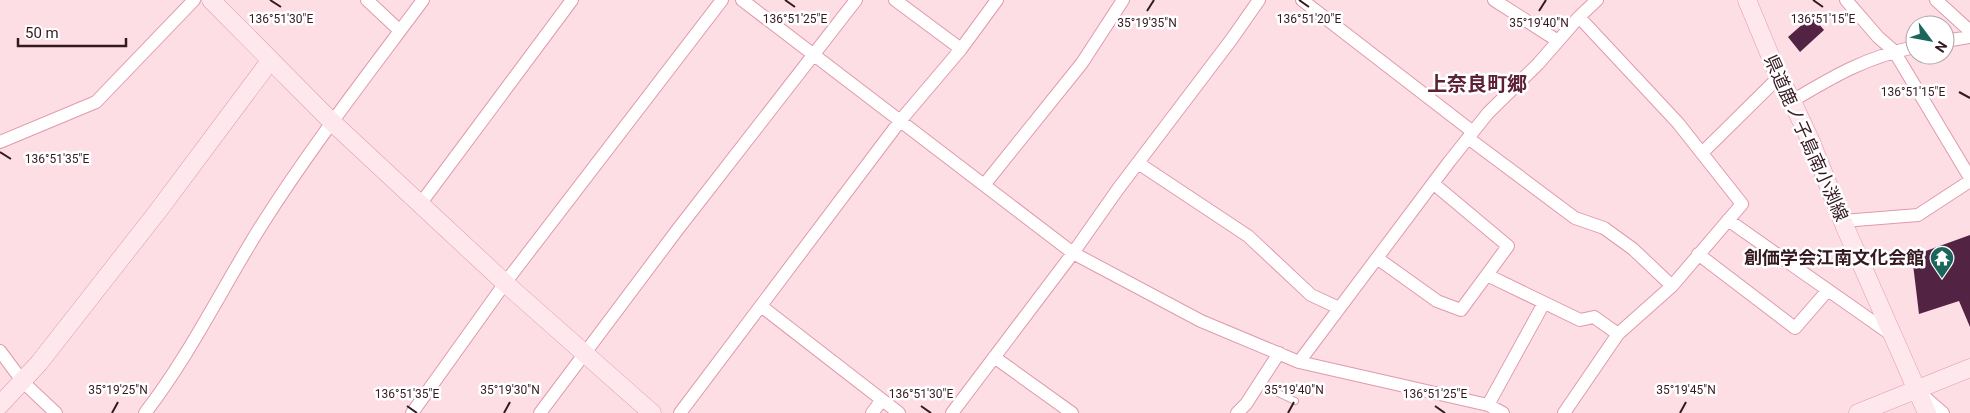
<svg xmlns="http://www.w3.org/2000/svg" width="1970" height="413" font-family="Roboto,'Noto Sans JP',sans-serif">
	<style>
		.building { fill: #522343 }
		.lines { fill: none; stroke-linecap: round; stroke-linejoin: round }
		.lane-casing { stroke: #e199ad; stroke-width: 8 }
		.street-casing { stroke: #e199ad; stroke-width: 14 }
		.secondary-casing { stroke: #e199ad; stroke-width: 19 }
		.lane { stroke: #fff; stroke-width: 6 }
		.street { stroke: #fff; stroke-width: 12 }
		.secondary { stroke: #fee8ee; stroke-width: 18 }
		.ticks { fill: none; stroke: #341921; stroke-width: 2 }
		.labels { text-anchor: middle; stroke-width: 5; stroke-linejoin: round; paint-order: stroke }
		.street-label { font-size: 18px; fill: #341921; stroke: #fff }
		.poi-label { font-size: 18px; font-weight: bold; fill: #341921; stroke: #fff; text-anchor: end }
		.quarter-label { font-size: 20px; font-weight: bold; fill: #5c2135; stroke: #fff }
		.ticks-label { font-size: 12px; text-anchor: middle; fill: #341921; stroke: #fff; stroke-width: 5; stroke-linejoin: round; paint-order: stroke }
	</style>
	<rect width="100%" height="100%" fill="#fddee5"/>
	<!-- building -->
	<path class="building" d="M1812 16 1824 30 1800 52 1788 37Z
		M1970 235V327L1959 301 1919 314 1912 256Z"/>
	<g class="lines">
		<!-- lane casing -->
		<g class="lane-casing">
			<path id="lane" d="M1259 384 1295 401"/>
		</g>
		<!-- street casing -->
		<g class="street-casing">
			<path id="street" d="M367 0 400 31
				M742 0 1073 253 1201 321 1299 362 1488 405 1503 413
				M895 0 961 49
				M1302 0 1473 132
				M1494 0 1558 41
				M1846 0 1878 37 1894 51 1970 178
				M1936 0 1970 31
				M1945 41 1970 37
				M1792 101C1834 76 1866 57 1915 47
				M1468 138 1575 218 1604 228 1633 249 1672 286
				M0 142 96 102 194 0
				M1702 153 1779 77
				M1138 163 1248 236 1311 295 1339 308
				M984 185 1082 63 1123 0
				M421 203 572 0
				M1728 220 1892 335
				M1843 221 1918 215 1970 181
				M1698 254 1795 328 1828 290
				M1377 258 1437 301 1461 310 1508 246 1434 184
				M1487 275 1580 320 1594 317 1618 334
				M761 306 899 413
				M0 351 23 382 56 413
				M994 357 1072 413
				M1299 362 1449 162 1488 113 1538 64 1579 17 1597 0
				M1920 393 1943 413
				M1488 405 1544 303
				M145 413C190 355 222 288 261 226 311 147 368 74 423 0
				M412 413 505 283 722 0
				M540 413 678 229 856 0
				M680 413 900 121 961 49 997 0
				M872 413 882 400
				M952 413 1073 253 1118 189 1231 40 1259 0
				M1237 413 1246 404 1279 353
				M1564 413 1618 334 1672 286 1742 204 1678 123 1579 17"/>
		</g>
		<!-- secondary casing -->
		<g class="secondary-casing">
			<path id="secondary" d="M211 0 331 121 505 283 652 413
				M1747 0 1779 77 1792 101 1811 142 1845 227 1927 413
				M0 405 39 363 158 211 270 61
				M1858 413 1970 368"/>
		</g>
		<!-- lane -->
		<use href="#lane" class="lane"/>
		<!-- street -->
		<use href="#street" class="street"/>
		<!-- secondary -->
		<use href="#secondary" class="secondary"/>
	</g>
	<!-- ticks -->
	<path class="ticks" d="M270 0 281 7M785 0 795 7M1299 0 1309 7M1813 0 1823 7M1147 11 1154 0M1539 11 1546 0M1959 92 1970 98M0 152 11 159M407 406 417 413M921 406 931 413M1435 406 1445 413M112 413 118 402M504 413 510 402M1288 413 1294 402M1680 413 1686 402"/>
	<!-- icons -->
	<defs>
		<g id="temple-pin" transform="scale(1.25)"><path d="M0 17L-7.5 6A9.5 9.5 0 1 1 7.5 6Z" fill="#1c655b" stroke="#fff"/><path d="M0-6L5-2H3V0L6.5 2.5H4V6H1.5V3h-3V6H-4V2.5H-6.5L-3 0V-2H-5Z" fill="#fff"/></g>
	</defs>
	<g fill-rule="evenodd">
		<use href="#temple-pin" x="1942" y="258"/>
	</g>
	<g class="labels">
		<!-- street labels -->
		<g class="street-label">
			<text transform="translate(1806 138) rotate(66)" y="6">県道鹿ノ子島南小渕線</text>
		</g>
		<!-- poi labels -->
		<g class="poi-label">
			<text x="1924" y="264">創価学会江南文化会館</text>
		</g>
		<!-- quarter labels -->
		<g class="quarter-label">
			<text x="1477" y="91">上奈良町郷</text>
		</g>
	</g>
	<g class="ticks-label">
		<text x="281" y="23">136°51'30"E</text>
		<text x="795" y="23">136°51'25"E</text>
		<text x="1309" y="23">136°51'20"E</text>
		<text x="1823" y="23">136°51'15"E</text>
		<text x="1539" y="27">35°19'40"N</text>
		<text x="1147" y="27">35°19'35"N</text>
		<text x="1913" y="96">136°51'15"E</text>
		<text x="57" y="163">136°51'35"E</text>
		<text x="118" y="394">35°19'25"N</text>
		<text x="510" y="394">35°19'30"N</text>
		<text x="1294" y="394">35°19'40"N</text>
		<text x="1686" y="394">35°19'45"N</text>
		<text x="407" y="398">136°51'35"E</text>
		<text x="921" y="398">136°51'30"E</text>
		<text x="1435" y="398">136°51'25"E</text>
	</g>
	<!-- north arrow -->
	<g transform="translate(1930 40) rotate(122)"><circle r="24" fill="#ffffff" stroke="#aea3a6"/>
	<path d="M0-4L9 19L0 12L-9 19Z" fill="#1c655b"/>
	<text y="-8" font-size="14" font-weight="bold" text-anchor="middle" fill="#341921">N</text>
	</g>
	<!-- scale -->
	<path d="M18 38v8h108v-8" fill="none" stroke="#341921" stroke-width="2.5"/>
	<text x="25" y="38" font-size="15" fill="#341921" stroke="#ffffff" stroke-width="4" paint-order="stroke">50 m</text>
</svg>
